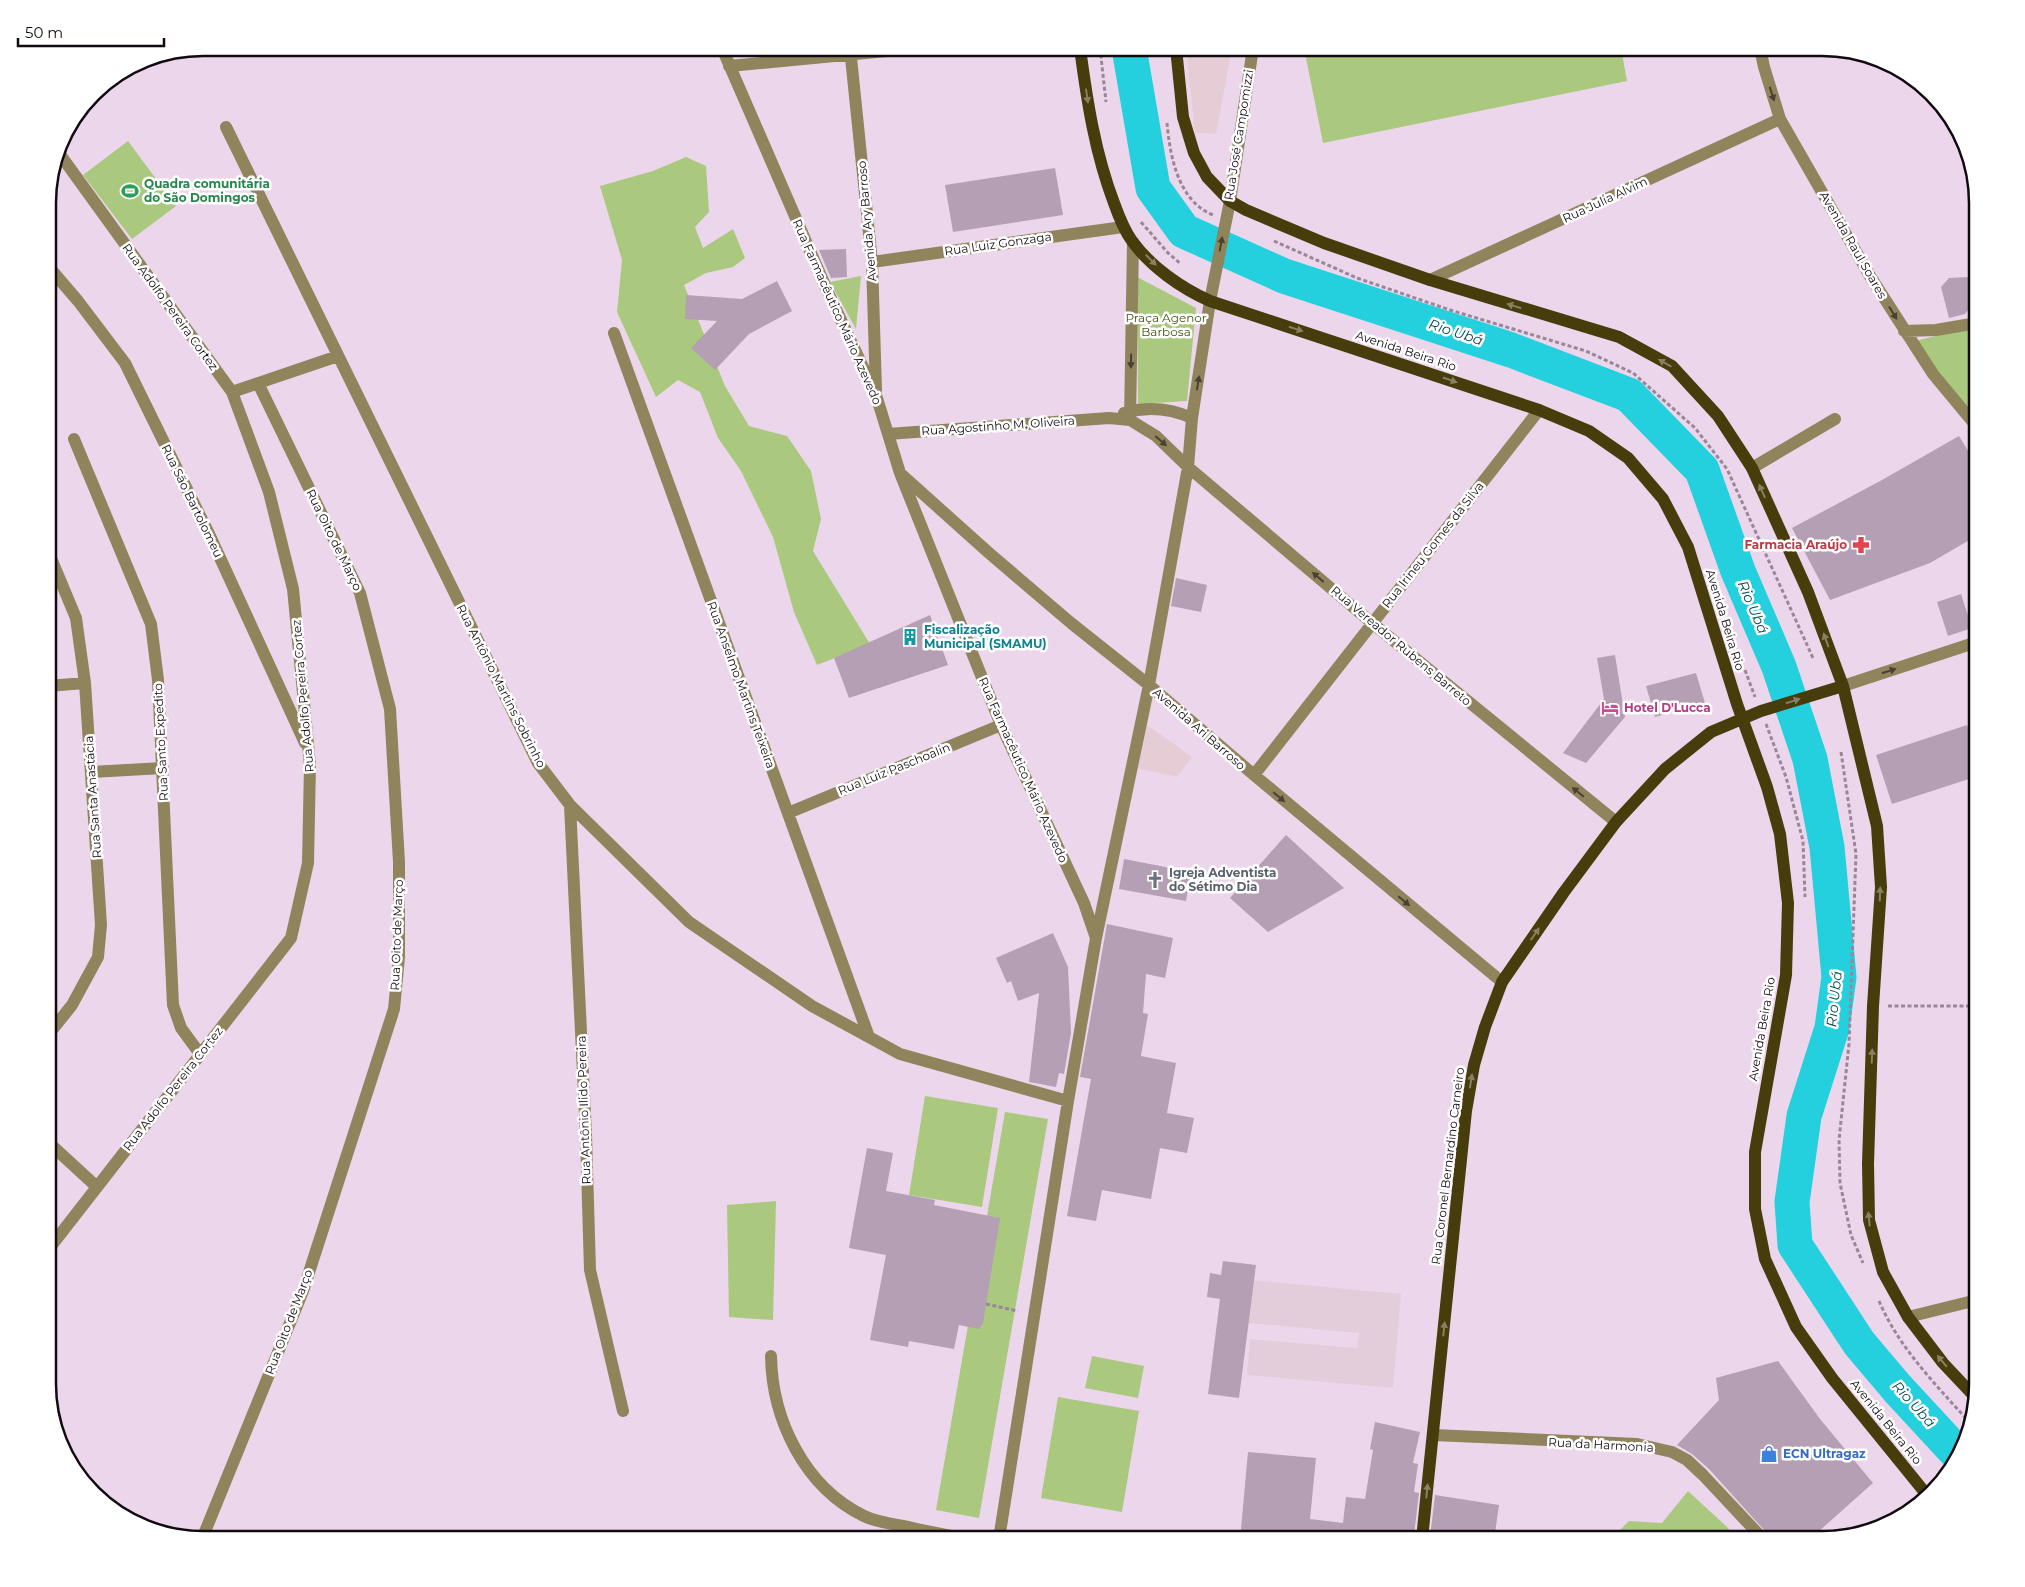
<svg xmlns="http://www.w3.org/2000/svg" width="2025" height="1587" font-family="Montserrat,sans-serif">
	<style>
		.commercial { fill: #e6cdd5 }
		.education { fill: #e4cdda }
		.green { fill: #aac97e }
		.lines { fill: none; stroke-linecap: round; stroke-linejoin: round }
		.river { stroke: #24d0de; stroke-width: 35 }
		.building { fill: #b59fb4 }
		.path { stroke: #988797; stroke-width: 3; stroke-dasharray: 4 2.5; stroke-linecap: butt }
		.minor { stroke: #8f845c; stroke-width: 12 }
		.major { stroke: #473c0c; stroke-width: 12 }
		.oneway { fill: #4a4133 }
		.oneway2 { fill: #878061 }
		.labels { text-anchor: middle; stroke-width: 5; stroke-linejoin: round; paint-order: stroke }
		.street-label { font-size: 12px; fill: #120a11; stroke: #fff }
		.leisure-label { font-size: 12px; font-weight: bold; fill: #27864d; stroke: #fff; text-anchor: start }
		.park-label { font-size: 12px; fill: #3d5410; stroke: #fff }
		.health-label { font-size: 12px; font-weight: bold; fill: #be3a42; stroke: #fff; text-anchor: end }
		.culture-label { font-size: 12px; font-weight: bold; fill: #0d838f; stroke: #fff; text-anchor: start }
		.hotel-label { font-size: 12px; font-weight: bold; fill: #b23c85; stroke: #fff; text-anchor: start }
		.worship-label { font-size: 12px; font-weight: bold; fill: #5b616d; stroke: #fff; text-anchor: start }
		.shop-label { font-size: 12px; font-weight: bold; fill: #366cbe; stroke: #fff; text-anchor: start }
		.water-label { font-size: 14px; font-style: italic; fill: #024b50; stroke: #fff }
		.rim { fill: none; stroke: #120a11; stroke-width: 2.5 }
	</style>
	<rect width="100%" height="100%" fill="#ecd6ec"/>
	<!-- commercial -->
	<path class="commercial" d="M1186 48H1232L1216 134 1195 133Z
		M1143 722 1192 757 1177 777 1133 767Z"/>
	<!-- education -->
	<path class="education" d="M1251 1280 1401 1294 1393 1388 1247 1375 1250 1339 1357 1348 1359 1333 1248 1323Z"/>
	<!-- green -->
	<path class="green" d="M1304 48H1621L1627 81 1323 143Z
		M128 141 176 206 132 239 83 175Z
		M686 157 706 166 709 212 695 227 703 248 733 229 745 258 733 267 706 273 684 285 725 386 749 426 787 436 811 471 821 519 813 551 870 644 817 665 794 612 773 537 741 471 718 438 700 392 678 380 656 397 617 312 622 260 600 186 653 171Z
		M861 276 856 329 830 282Z
		M1137 277 1196 308 1187 401 1138 404Z
		M1977 326V423L1915 341Z
		M925 1096 998 1108 982 1207 909 1195Z
		M1005 1112 1048 1119 979 1518 936 1510Z
		M776 1201 773 1320 729 1317 727 1205Z
		M1092 1356 1144 1366 1138 1398 1085 1388Z
		M1058 1397 1139 1411 1122 1512 1041 1498Z
		M1688 1491 1727 1527 1737 1539H1611L1629 1521 1662 1523Z"/>
	<g class="lines">
		<!-- river -->
		<path class="river" d="M1129 48 1153 188 1184 231 1284 276 1511 350 1629 395 1702 470 1738 571 1779 667 1810 759 1827 847 1839 977 1832 1028 1804 1116 1792 1202 1795 1245 1859 1343 1897 1388 1958 1454"/>
	</g>
	<!-- building -->
	<path class="building" d="M1055 168 1063 215 953 232 945 185Z
		M846 249 847 277 831 278 819 250Z
		M1970 277 1972 305 1965 314 1949 318 1941 287 1949 278Z
		M777 281 792 311 749 334 715 370 691 348 717 321 685 319 686 295 742 299Z
		M1959 436 1978 467V535L1930 563 1830 600 1792 528 1882 480Z
		M1176 578 1207 585 1201 612 1171 606Z
		M1961 594 1972 628 1948 636 1937 602Z
		M930 615 948 665 849 698 834 658Z
		M1615 655 1625 717 1586 763 1563 753 1604 699 1597 658Z
		M1696 673 1705 703 1655 717 1646 686Z
		M1967 725 1978 758V776L1892 804 1876 755Z
		M1286 835 1344 888 1268 932 1230 898Z
		M1124 859 1191 872 1186 901 1119 889Z
		M1107 924 1173 938 1165 978 1146 974 1143 1013 1148 1014 1141 1056 1176 1063 1167 1113 1194 1118 1187 1153 1160 1148 1151 1199 1102 1190 1096 1221 1067 1216 1091 1079 1080 1077Z
		M1053 933 1068 967 1071 1033 1064 1074 1059 1073 1056 1087 1029 1082 1039 993 1018 1001 1011 981 1007 983 996 958Z
		M867 1148 893 1153 886 1191 935 1200 934 1205 1000 1218 983 1323 979 1329 959 1325 954 1349 909 1341 908 1347 870 1340 886 1255 849 1248Z
		M1223 1261 1256 1265 1239 1398 1208 1394 1220 1299 1207 1297 1210 1273 1221 1275Z
		M1778 1361 1820 1419 1873 1483 1809 1540H1773L1709 1469 1692 1454 1677 1445 1719 1400 1716 1378Z
		M1375 1422 1420 1432 1413 1463 1418 1464 1414 1492 1419 1493 1414 1535 1408 1534 1407 1540H1240L1248 1452 1316 1458 1310 1519 1343 1523 1346 1497 1365 1499 1373 1450 1370 1449Z
		M1435 1495 1499 1505 1494 1540H1442L1430 1538Z"/>
	<g class="lines">
		<!-- path -->
		<path class="path" d="M1100 48 1106 102
			M1167 123C1170 156 1178 201 1213 215
			M1141 222 1168 253 1181 264
			M1274 241 1357 278 1450 310 1586 351 1633 373 1695 428 1727 469 1813 658
			M1745 670 1755 697
			M1766 724 1786 777 1803 841 1805 897
			M1841 752 1856 854 1849 1044 1839 1140 1840 1183 1851 1235 1863 1263
			M1888 1006H1977
			M1879 1301C1899 1348 1937 1386 1971 1424
			M986 1304 1018 1311"/>
		<!-- minor -->
		<path class="minor" d="M722 48 827 290 876 395 900 473 1001 725 1084 903 1096 938
			M850 48 872 262 876 390
			M1760 48 1764 67 1780 119 1870 276 1933 374 1977 427
			M729 66 918 48
			M226 127 538 763 570 805 689 922 812 1006 900 1054 1068 1101
			M872 262 1123 227
			M48 266 78 301 125 363 210 536 305 743
			M1430 280 1780 119
			M1904 331 1936 330 1977 323
			M614 333 869 1037
			M232 392 338 356
			M1124 413C1148 406 1169 408 1192 418
			M1130 420 1133 242
			M888 434 1109 418 1130 420 1156 436 1188 467 1372 623 1616 822
			M74 439 151 624 158 680 173 1005 181 1028 200 1054
			M1752 468 1835 419
			M902 475 989 553 1071 623 1149 685 1254 775 1502 982
			M48 686 85 683
			M1843 686 1977 642
			M91 772 163 768
			M1254 775 1539 410
			M570 805 586 1135 590 1270 623 1411
			M788 813 1001 725
			M48 1035 72 1005 98 957 101 925 85 683 76 618 48 551
			M48 1142 97 1187
			M48 1250 291 938 308 863 310 765 293 589 269 492 232 392 59 153
			M1908 1317 1977 1300
			M771 1356C772 1419 804 1487 864 1516 876 1522 891 1524 904 1526 925 1531 946 1535 967 1539
			M1433 1435 1637 1444 1672 1452 1687 1460 1703 1475 1763 1539
			M202 1539 303 1291 394 1009 399 957V862L390 709 360 593 258 383
			M999 1539 1068 1101 1096 938 1149 685 1188 467 1192 418 1210 301 1230 201 1253 48"/>
		<!-- major -->
		<path class="major" d="M1080 48C1087 101 1095 153 1114 203 1119 217 1124 230 1132 241 1151 267 1181 288 1210 301L1539 410 1589 431 1628 458 1663 499 1688 547 1737 704 1767 787 1780 834 1788 903 1786 975 1755 1152V1209L1765 1259 1796 1327 1832 1378 1927 1495
			M1176 48 1183 117 1194 153 1207 177 1230 201 1246 210 1324 243 1430 280 1619 337 1672 366 1718 416 1752 468 1808 592 1843 686 1877 826 1881 887 1873 1006 1868 1164 1869 1220 1883 1272 1908 1317 1943 1363 1975 1397
			M1422 1539 1466 1111 1474 1065 1485 1027 1502 982 1564 892 1616 822 1665 769 1711 732 1761 711 1843 686"/>
	</g>
	<!-- one-way arrows -->
	<defs><path id="oneway-solid" d="M-6-.8H1V-3.2L6.5 0L1 3.2V.8H-6Z" transform="scale(1.25)"/></defs>
	<g class="oneway">
		<use href="#oneway-solid" transform="translate(1772 94) rotate(72)"/>
		<use href="#oneway-solid" transform="translate(1221 244) rotate(-79)"/>
		<use href="#oneway-solid" transform="translate(1893 313) rotate(58)"/>
		<use href="#oneway-solid" transform="translate(1131 361) rotate(91)"/>
		<use href="#oneway-solid" transform="translate(1198 383) rotate(-81)"/>
		<use href="#oneway-solid" transform="translate(1161 441) rotate(41)"/>
		<use href="#oneway-solid" transform="translate(1318 577) rotate(-139)"/>
		<use href="#oneway-solid" transform="translate(1889 671) rotate(-18)"/>
		<use href="#oneway-solid" transform="translate(1578 792) rotate(-141)"/>
		<use href="#oneway-solid" transform="translate(1279 797) rotate(40)"/>
		<use href="#oneway-solid" transform="translate(1404 901) rotate(40)"/>
	</g>
	<g class="oneway2">
		<use href="#oneway-solid" transform="translate(1087 96) rotate(82)"/>
		<use href="#oneway-solid" transform="translate(1151 260) rotate(45)"/>
		<use href="#oneway-solid" transform="translate(1514 306) rotate(-163)"/>
		<use href="#oneway-solid" transform="translate(1296 329) rotate(18)"/>
		<use href="#oneway-solid" transform="translate(1665 363) rotate(-150)"/>
		<use href="#oneway-solid" transform="translate(1450 380) rotate(19)"/>
		<use href="#oneway-solid" transform="translate(1762 491) rotate(-114)"/>
		<use href="#oneway-solid" transform="translate(1826 640) rotate(-110)"/>
		<use href="#oneway-solid" transform="translate(1793 701) rotate(-17)"/>
		<use href="#oneway-solid" transform="translate(1880 894) rotate(-88)"/>
		<use href="#oneway-solid" transform="translate(1535 934) rotate(-55)"/>
		<use href="#oneway-solid" transform="translate(1872 1056) rotate(-88)"/>
		<use href="#oneway-solid" transform="translate(1471 1081) rotate(-81)"/>
		<use href="#oneway-solid" transform="translate(1869 1219) rotate(-96)"/>
		<use href="#oneway-solid" transform="translate(1444 1329) rotate(-84)"/>
		<use href="#oneway-solid" transform="translate(1942 1361) rotate(-130)"/>
		<use href="#oneway-solid" transform="translate(1427 1491) rotate(-84)"/>
	</g>
	<!-- icons -->
	<defs>
		<g id="stadium-bare" transform="scale(1.35)"><path d="M0-5a6.5 5 0 1 0 0 10a6.5 5 0 1 0 0-10ZM-3.5-1.8h7v3.6h-7Z" fill="#2e9e5b" stroke="#fff" stroke-width="2.5" paint-order="stroke"/></g>
		<g id="pharmacy-bare" transform="scale(1.35)"><path d="M-2-6h4v4h4v4h-4v4h-4v-4h-4v-4h4Z" fill="#e0444e" stroke="#fff" stroke-width="2.5" paint-order="stroke"/></g>
		<g id="building-bare" transform="scale(1.35)"><path d="M-4-6H4V6H1V3H-1V6H-4ZM-2.5-4.3h1.7v1.8h-1.7ZM.8-4.3h1.7v1.8H.8ZM-2.5-1h1.7V.8h-1.7ZM.8-1h1.7V.8H.8Z" fill="#0f9aa8" stroke="#fff" stroke-width="2.5" paint-order="stroke"/></g>
		<g id="hotel-bare" transform="scale(1.35)"><path d="M-6-4.5h1.5V1H6V5H4.5V3h-9V5H-6ZM-4 0a1.8 1.8 0 1 1 3.6 0ZM.5 0V-2.5h3Q6-2.5 6 0Z" fill="#d1479c" stroke="#fff" stroke-width="2.5" paint-order="stroke"/></g>
		<g id="church-bare" transform="scale(1.35)"><path d="M-1.2-6h2.4v3.5h3.3v2.4h-3.3V6h-2.4V-.1h-3.3v-2.4h3.3Z" fill="#6b7280" stroke="#fff" stroke-width="2.5" paint-order="stroke"/></g>
		<g id="shop-bare" transform="scale(1.35)"><path d="M-5-2.5h2.3a2.7 3.5 0 0 1 5.4 0H5L5.5 6h-11ZM-1.5-2.5h3a1.5 2.3 0 0 0-3 0Z" fill="#3f7fe0" stroke="#fff" stroke-width="2.5" paint-order="stroke"/></g>
	</defs>
	<g fill-rule="evenodd">
		<use href="#stadium-bare" x="130" y="191"/>
		<use href="#pharmacy-bare" x="1861" y="545"/>
		<use href="#building-bare" x="910" y="637"/>
		<use href="#hotel-bare" x="1610" y="708"/>
		<use href="#church-bare" x="1155" y="880"/>
		<use href="#shop-bare" x="1769" y="1454"/>
	</g>
	<g class="labels">
		<!-- street labels -->
		<g class="street-label">
			<text transform="translate(1239 135) rotate(-81)" y="4">Rua José Campomizzi</text>
			<text transform="translate(1605 200) rotate(-25)" y="4">Rua Julia Alvim</text>
			<text transform="translate(867 221) rotate(-95)" y="4">Avenida Ary Barroso</text>
			<text transform="translate(998 244) rotate(-8)" y="4">Rua Luiz Gonzaga</text>
			<text transform="translate(1853 245) rotate(60)" y="4">Avenida Raul Soares</text>
			<text transform="translate(170 307) rotate(54)" y="4">Rua Adolfo Pereira Cortez</text>
			<text transform="translate(837 312) rotate(66)" y="4">Rua Farmacêutico Mário Azevedo</text>
			<text transform="translate(1406 351) rotate(18)" y="4">Avenida Beira Rio</text>
			<text transform="translate(998 426) rotate(-4)" y="4">Rua Agostinho M. Oliveira</text>
			<text transform="translate(192 501) rotate(64)" y="4">Rua São Bartolomeu</text>
			<text transform="translate(334 540) rotate(64)" y="4">Rua Oito de Março</text>
			<text transform="translate(1433 545) rotate(-52)" y="4">Rua Irineu Gomes da Silva</text>
			<text transform="translate(1725 620) rotate(73)" y="4">Avenida Beira Rio</text>
			<text transform="translate(1401 646) rotate(40)" y="4">Rua Vereador Rubens Barreto</text>
			<text transform="translate(741 685) rotate(70)" y="4">Rua Anselmo Martins Teixeira</text>
			<text transform="translate(501 686) rotate(63)" y="4">Rua Antônio Martins Sobrinho</text>
			<text transform="translate(303 696) rotate(-95)" y="4">Rua Adolfo Pereira Cortez</text>
			<text transform="translate(1199 729) rotate(41)" y="4">Avenida Ari Barroso</text>
			<text transform="translate(161 742) rotate(-93)" y="4">Rua Santo Expedito</text>
			<text transform="translate(894 769) rotate(-22)" y="4">Rua Luiz Paschoalin</text>
			<text transform="translate(1023 770) rotate(66)" y="4">Rua Farmacêutico Mário Azevedo</text>
			<text transform="translate(93 797) rotate(-94)" y="4">Rua Santa Anastácia</text>
			<text transform="translate(397 935) rotate(-88)" y="4">Rua Oito de Março</text>
			<text transform="translate(1762 1029) rotate(-80)" y="4">Avenida Beira Rio</text>
			<text transform="translate(173 1089) rotate(-52)" y="4">Rua Adolfo Pereira Cortez</text>
			<text transform="translate(584 1110) rotate(-92)" y="4">Rua Antônio Ilido Pereira</text>
			<text transform="translate(1448 1166) rotate(-83)" y="4">Rua Coronel Bernardino Carneiro</text>
			<text transform="translate(289 1322) rotate(-69)" y="4">Rua Oito de Março</text>
			<text transform="translate(1886 1422) rotate(51)" y="4">Avenida Beira Rio</text>
			<text transform="translate(1601 1445) rotate(3)" y="4">Rua da Harmonia</text>
		</g>
		<!-- leisure labels -->
		<g class="leisure-label">
			<text x="144" y="188">Quadra comunitária<tspan x="144" dy="14">do São Domingos</tspan></text>
		</g>
		<!-- park labels -->
		<g class="park-label">
			<text x="1166" y="322">Praça Agenor<tspan x="1166" dy="14">Barbosa</tspan></text>
		</g>
		<!-- health labels -->
		<g class="health-label">
			<text x="1847" y="549">Farmacia Araújo</text>
		</g>
		<!-- culture labels -->
		<g class="culture-label">
			<text x="924" y="634">Fiscalização<tspan x="924" dy="14">Municipal (SMAMU)</tspan></text>
		</g>
		<!-- hotel labels -->
		<g class="hotel-label">
			<text x="1624" y="712">Hotel D'Lucca</text>
		</g>
		<!-- worship labels -->
		<g class="worship-label">
			<text x="1169" y="877">Igreja Adventista<tspan x="1169" dy="14">do Sétimo Dia</tspan></text>
		</g>
		<!-- shop labels -->
		<g class="shop-label">
			<text x="1783" y="1458">ECN Ultragaz</text>
		</g>
		<!-- water labels -->
		<g class="water-label">
			<text transform="translate(1456 332) rotate(18)" y="5">Rio Ubá</text>
			<text transform="translate(1753 607) rotate(67)" y="5">Rio Ubá</text>
			<text transform="translate(1834 999) rotate(-84)" y="5">Rio Ubá</text>
			<text transform="translate(1914 1404) rotate(48)" y="5">Rio Ubá</text>
		</g>
	</g>
	<!-- crop -->
	<path d="M0 0H2025V1587H0ZM203 56H1822A147 147 0 0 1 1969 203V1384A147 147 0 0 1 1822 1531H203A147 147 0 0 1 56 1384V203A147 147 0 0 1 203 56Z" fill="#fff" fill-rule="evenodd"/>
	<path class="rim" d="M203 56H1822A147 147 0 0 1 1969 203V1384A147 147 0 0 1 1822 1531H203A147 147 0 0 1 56 1384V203A147 147 0 0 1 203 56Z"/>
	<!-- scale -->
	<path d="M18 38v8h146v-8" fill="none" stroke="#120a11" stroke-width="2.5"/>
	<text x="25" y="38" font-size="15" fill="#120a11" stroke="#ffffff" stroke-width="4" paint-order="stroke">50 m</text>
</svg>
